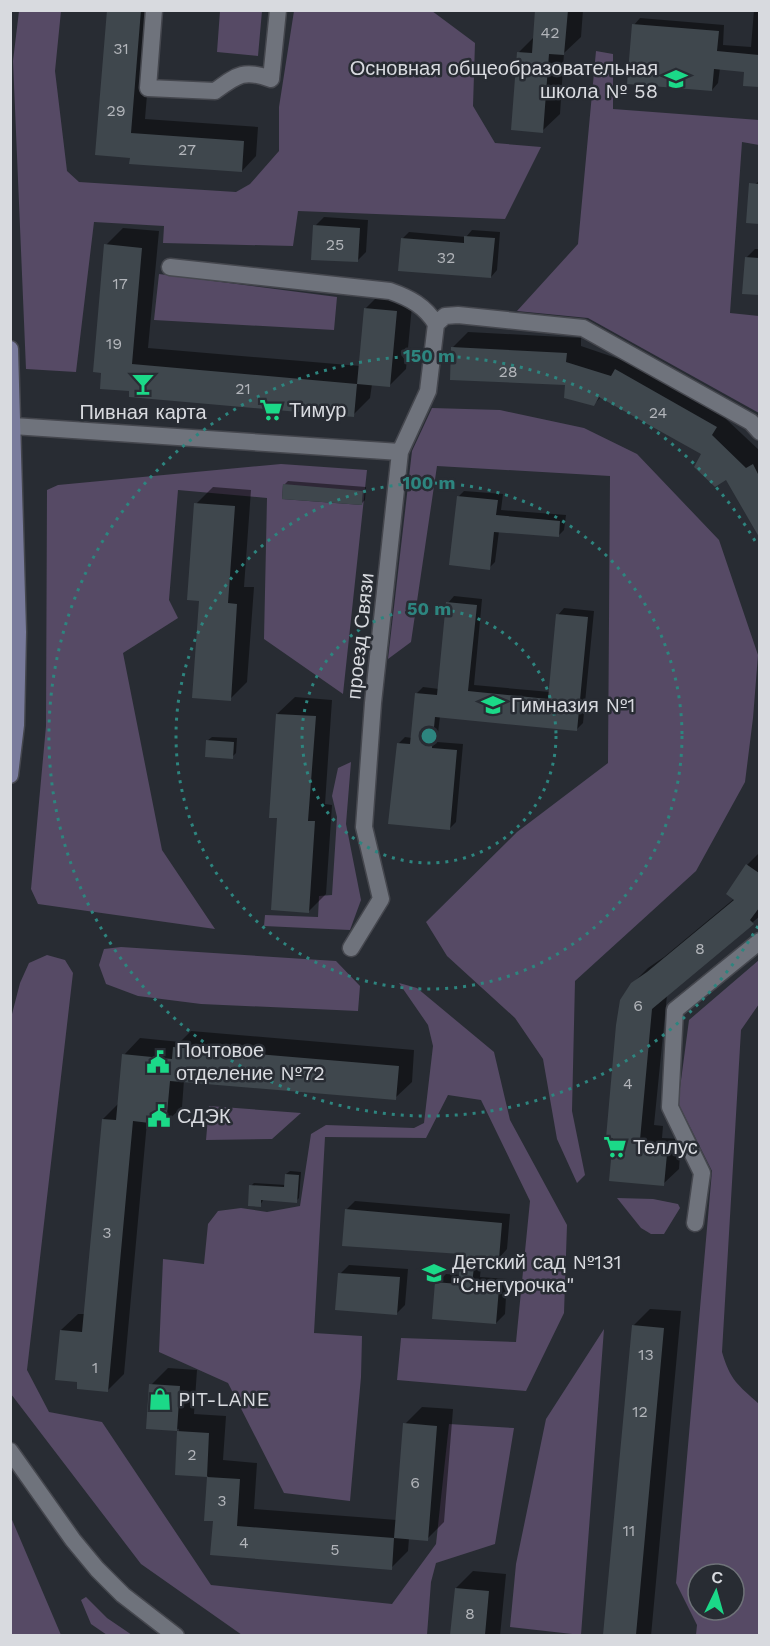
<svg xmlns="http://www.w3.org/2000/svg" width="770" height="1646" font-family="'Work Sans',sans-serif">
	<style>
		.green { fill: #564a65; fill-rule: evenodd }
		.shadow { fill: #0007 }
		.building { fill: #3f474d }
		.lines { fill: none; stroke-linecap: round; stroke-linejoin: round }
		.minor-casing { stroke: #45474e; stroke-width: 19 }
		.tertiary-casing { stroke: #45474e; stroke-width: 19 }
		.secondary-casing { stroke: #45474e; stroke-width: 19 }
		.minor { stroke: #6f737c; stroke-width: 16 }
		.tertiary { stroke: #6f737c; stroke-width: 16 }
		.secondary { stroke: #797b9c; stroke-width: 16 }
		.ring { fill: none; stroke: #2d857f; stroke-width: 3; stroke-dasharray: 3 6 }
		.labels { text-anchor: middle; stroke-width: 5; stroke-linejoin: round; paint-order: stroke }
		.number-label { font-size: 16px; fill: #b2b5ba }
		.poi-label { font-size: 20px; fill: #d8dadf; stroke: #282c33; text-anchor: start }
		.street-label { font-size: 20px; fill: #d8dadf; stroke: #282c33 }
		.centre { fill: #2d857f; stroke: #282c33; stroke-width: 3 }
		.ring-label { font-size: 18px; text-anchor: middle; font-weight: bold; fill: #2d857f; stroke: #282c33; stroke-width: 5; stroke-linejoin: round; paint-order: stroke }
	</style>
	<rect width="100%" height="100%" fill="#282c33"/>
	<!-- green -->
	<path class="green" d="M19 11H61L55 71 67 171 79 182 236 192 250 184 279 151V107L294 11H432L475 43 473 106 495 143 541 147 505 219 298 211 293 246 163 243 164 226 94 222 76 372 26 369 13 61Z
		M220 11H262L258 56 217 52Z
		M596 51 613 54V109L759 120V145L742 142 730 313 759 316V413L588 318 517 311 578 244Z
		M159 274 337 297 334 330 154 320Z
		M432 408 500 410 584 428 637 454 719 540 758 655 753 718 745 782 696 871 575 981 572 1111 585 1175 577 1183 557 1139 543 1059 515 1018 447 956 426 922 517 832 608 763 610 476 437 466 411 642 388 659 412 451Z
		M281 464 367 470 343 694 264 639 267 498 178 490 169 600 178 618 123 653 162 850 215 929 38 904 31 889 46 726 47 490 58 485ZM283 485 363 492 362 505 282 499Z
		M351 762 346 824 361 900 350 930 264 926 265 915 318 917 319 896 332 895 337 817 332 796 338 768Z
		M121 947 336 961 360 986 358 1011 201 1004 138 996 106 984 99 965 104 949Z
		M47 955 65 960 73 973 27 1370 49 1412 102 1422 211 1585 392 1604 436 1544 449 1424 514 1428 495 1544 436 1563 431 1582 427 1635H242L141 1564 11 1394V1018L20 983 29 963Z
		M759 960V1004L741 1030 722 1352C730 1380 738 1385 759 1404V1635H696L697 1625 676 1583 712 1171 678 1103 689 1020ZM698 1574H734V1610H698Z
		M399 983 417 988 494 1052 510 1120 567 1225 564 1313 526 1391 397 1380 401 1338 516 1342 530 1201 481 1100 448 1095 426 1138 325 1137 314 1333 362 1336 361 1377 350 1501 284 1493 228 1383 159 1352 163 1259 204 1264 208 1224 218 1211 241 1208 267 1212 300 1206 311 1134 326 1125 414 1128 424 1123 433 1046 428 1025Z
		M209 1106 301 1113 272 1139 206 1140Z
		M617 1198 653 1199 678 1204 680 1208 664 1234H651L641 1228Z
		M604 1329 581 1635 510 1627 516 1564 546 1419Z
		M10 1515 61 1635H11Z
		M86 1597 107 1618 132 1635H107L91 1624 81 1600Z"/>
	<!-- shadow -->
	<path class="shadow" d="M109 10H154L145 119 258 127 256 156 242 171 131 163Z
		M537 10H583L581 37 564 53 560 114 542 131 519 52 534 37Z
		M754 10H760V86L745 84 746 70 720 68 718 83 712 90 634 25 640 18 724 25 723 45 751 47Z
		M759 181 760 222 748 221 750 189Z
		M324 217 368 220 366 252 357 261 315 226Z
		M123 228 159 231 148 348 360 366 365 309 382 292 413 295 406 369 389 386 372 384 370 398 353 415 130 396 106 245Z
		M472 230 500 232 497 270 491 277 402 239 409 232 466 237Z
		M755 249H760V293L743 292 746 258Z
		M468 332 581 338V346L625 361 731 411 726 419 760 451V534L726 478 703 454 602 396 593 405 567 384 453 347Z
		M288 481 366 487 365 500 361 504 284 485Z
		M213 487 251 490 244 587H254L247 682 230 699 200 599 196 504Z
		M464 491 503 494 501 510 566 515 564 530 558 536 499 531 495 562 489 568 458 497Z
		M454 596 482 599 474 685 550 692 558 615 564 608 594 611 583 723 577 729 440 716 437 742 463 744 456 822 449 829 398 744 405 737 412 738 416 694 423 687 439 689 448 603Z
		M295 697 332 700 325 804 332 805 326 894 309 911 278 817 277 714Z
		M212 737 237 738 236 753 232 757 207 741Z
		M760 852V916L667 995 654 1125 663 1126 662 1138 681 1139 679 1169 663 1184 610 1180 632 984 648 968 664 957 735 898 747 865Z
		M191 1031 414 1050 412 1082 395 1098 184 1080 182 1107 165 1123 147 1122 124 1374 108 1390 79 1380 61 1330 78 1314H85L103 1119 119 1103 124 1055 140 1038 180 1042Z
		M290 1171 301 1172 299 1198 296 1201 264 1199 260 1205 251 1186 254 1183 286 1185V1174Z
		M355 1201 510 1214 507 1249 499 1258 482 1256 480 1277 507 1279 505 1314 496 1323 437 1283 446 1274 461 1275 462 1252 346 1210Z
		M349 1265 408 1269 405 1305 396 1314 340 1274Z
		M650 1309 681 1311 651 1636H604L633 1326Z
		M168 1368 197 1370 194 1414 226 1416 223 1460 257 1463 254 1509 397 1520 405 1424 422 1407 453 1409 444 1522 427 1539 409 1538 408 1551 391 1568 214 1520 205 1519 208 1476 176 1474 179 1429 148 1427 151 1385Z
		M473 1571 506 1574 500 1636H452L456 1588Z"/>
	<!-- building -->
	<path class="building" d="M107 10H141L131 133 244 141 242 172 129 164 130 158 95 155Z
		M535 10H568L564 55 549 54 543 133 511 130 517 52 532 53Z
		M632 24 719 31 717 51 759 55V87L743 86 744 72 714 69 712 91 627 84Z
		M749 183 759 184V224L746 223Z
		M313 225 360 228 358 262 311 260Z
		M464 236 495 238 491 278 398 271 401 238 464 243Z
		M104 244 142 248 132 364 357 384 354 417 129 397V391L100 389 101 373 93 372Z
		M745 257 759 258V295L742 294Z
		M364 308 397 311 390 387 357 384Z
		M451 347 567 353 566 362 611 376 615 369 717 427 712 435 746 468 753 464 759 476V537L726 480 715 487 694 467 701 454 599 397 594 406 564 398 565 385 450 380Z
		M283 484 363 491 362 505 282 499Z
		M457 496 498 500 496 515 560 521 559 537 494 532 490 570 449 565Z
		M194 503 235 506 228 603 237 604 231 701 192 698 199 601 187 600Z
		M446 602 477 605 468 691 548 699 556 614 588 617 577 731 435 717 432 748 457 750 450 830 388 824 397 743 410 744 415 693 437 695Z
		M276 714 316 716 308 821H315L309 913 271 910 277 818H269Z
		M206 740 234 742 233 759 205 757Z
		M746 864 759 873V908L750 920 754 924 652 1009 640 1140 648 1141 647 1153 667 1154 664 1186 609 1181 613 1138H606L616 1025 620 1000 631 983 647 972 734 900 726 894Z
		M173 1047 399 1066 396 1100 170 1081 166 1125 133 1121 108 1392 77 1389V1382L55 1380 60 1330 82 1332 102 1119 116 1120 122 1054 172 1059Z
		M285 1174 299 1175 297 1203 261 1200V1207L248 1206 249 1185 284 1187Z
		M345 1209 502 1223 499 1259 475 1257 472 1285 499 1288 496 1324 432 1319 435 1282 458 1284 461 1254 342 1246Z
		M338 1273 400 1277 397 1315 335 1310Z
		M632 1325 664 1328 659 1383 636 1635H603Z
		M149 1384 180 1386 177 1431 146 1429Z
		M403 1423 437 1426 428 1541 394 1538Z
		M177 1431 209 1433 207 1477 175 1475Z
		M207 1477 240 1479 237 1526 394 1538 392 1570 210 1555 213 1521H204Z
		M455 1588 489 1591 485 1635H450Z"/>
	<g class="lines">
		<!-- minor casing -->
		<g class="minor-casing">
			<path id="minor" d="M154 10 148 88 215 91C237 75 244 69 271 79L278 10
				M170 267 390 291C410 298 425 306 436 324L445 316 458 315 583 328 751 422 760 432
				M13 426 400 452
				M351 948 381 899 364 827 373 703 400 452 428 391 436 324
				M695 1223 702 1173 670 1107 675 1010 760 941"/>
		</g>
		<!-- tertiary casing -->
		<g class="tertiary-casing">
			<path id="tertiary" d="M10 1451 73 1540 97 1569 123 1595 176 1636"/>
		</g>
		<!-- secondary casing -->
		<g class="secondary-casing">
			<path id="secondary" d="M10 349 18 632 16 725 10 775"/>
		</g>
		<!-- minor -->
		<use href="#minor" class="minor"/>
		<!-- tertiary -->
		<use href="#tertiary" class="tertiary"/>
		<!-- secondary -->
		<use href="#secondary" class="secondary"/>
	</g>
	<!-- distance rings -->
	<g class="ring">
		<circle cx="429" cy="736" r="127"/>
		<circle cx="429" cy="736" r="253"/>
		<path d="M758 926A380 380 0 1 1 758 546"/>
	</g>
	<!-- icons -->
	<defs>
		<g id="school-bare" transform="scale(1.8)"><path d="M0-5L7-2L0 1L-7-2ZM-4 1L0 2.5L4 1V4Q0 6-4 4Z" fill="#1bd988" stroke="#282c33" stroke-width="2.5" paint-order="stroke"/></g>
		<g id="bar-bare" transform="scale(1.8)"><path d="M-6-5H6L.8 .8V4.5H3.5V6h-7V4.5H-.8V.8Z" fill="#1bd988" stroke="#282c33" stroke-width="2.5" paint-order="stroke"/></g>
		<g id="supermarket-bare" transform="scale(1.8)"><path d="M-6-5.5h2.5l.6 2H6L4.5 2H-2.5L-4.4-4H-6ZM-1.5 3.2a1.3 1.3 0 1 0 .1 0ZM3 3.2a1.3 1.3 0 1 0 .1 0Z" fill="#1bd988" stroke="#282c33" stroke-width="2.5" paint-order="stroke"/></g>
		<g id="civic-bare" transform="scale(1.8)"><path d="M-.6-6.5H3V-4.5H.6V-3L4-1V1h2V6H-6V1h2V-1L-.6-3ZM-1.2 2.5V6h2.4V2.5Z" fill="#1bd988" stroke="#282c33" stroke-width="2.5" paint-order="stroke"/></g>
		<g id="shop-bare" transform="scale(1.8)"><path d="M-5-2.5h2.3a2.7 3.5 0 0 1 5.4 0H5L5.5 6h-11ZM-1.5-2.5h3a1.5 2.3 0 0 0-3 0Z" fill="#1bd988" stroke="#282c33" stroke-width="2.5" paint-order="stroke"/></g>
	</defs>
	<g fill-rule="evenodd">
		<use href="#school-bare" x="676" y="79"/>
		<use href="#bar-bare" x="143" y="384"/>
		<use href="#supermarket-bare" x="271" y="410"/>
		<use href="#school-bare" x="493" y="705"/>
		<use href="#civic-bare" x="158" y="1062"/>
		<use href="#civic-bare" x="159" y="1116"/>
		<use href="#supermarket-bare" x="615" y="1147"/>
		<use href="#school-bare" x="434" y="1273"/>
		<use href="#shop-bare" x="160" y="1399"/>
	</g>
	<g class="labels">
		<!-- number labels -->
		<g class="number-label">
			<text x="550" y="38">42</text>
			<text x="121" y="54">31</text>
			<text x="116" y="116">29</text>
			<text x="187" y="155">27</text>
			<text x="335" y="250">25</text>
			<text x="446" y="263">32</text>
			<text x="120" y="289">17</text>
			<text x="114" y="349">19</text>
			<text x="508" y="377">28</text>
			<text x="243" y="394">21</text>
			<text x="658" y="418">24</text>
			<text x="700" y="954">8</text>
			<text x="638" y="1011">6</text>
			<text x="628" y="1089">4</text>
			<text x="107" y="1238">3</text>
			<text x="646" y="1360">13</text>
			<text x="95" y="1373">1</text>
			<text x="640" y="1417">12</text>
			<text x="192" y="1460">2</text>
			<text x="415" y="1488">6</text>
			<text x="222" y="1506">3</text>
			<text x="629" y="1536">11</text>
			<text x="244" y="1548">4</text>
			<text x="335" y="1555">5</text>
			<text x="470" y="1619">8</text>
		</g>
		<!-- poi labels -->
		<g class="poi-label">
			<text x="658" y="75" text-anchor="end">Основная общеобразовательная<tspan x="658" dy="23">школа № 58</tspan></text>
			<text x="289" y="417">Тимур</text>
			<text x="143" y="419" text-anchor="middle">Пивная карта</text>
			<text x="511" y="712">Гимназия №1</text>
			<text x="176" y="1057">Почтовое<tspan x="176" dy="23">отделение №72</tspan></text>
			<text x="177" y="1123">СДЭК</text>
			<text x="633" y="1154">Теллус</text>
			<text x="452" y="1269">Детский сад №131<tspan x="452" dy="23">"Снегурочка"</tspan></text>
			<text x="178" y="1406">PIT-LANE</text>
		</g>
		<!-- street labels -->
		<g class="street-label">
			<text transform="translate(360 636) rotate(-84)" y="7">проезд Связи</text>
		</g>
	</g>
	<circle cx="429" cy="736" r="9" class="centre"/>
	<g class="ring-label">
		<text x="429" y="362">150 m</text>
		<text x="429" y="489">100 m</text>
		<text x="429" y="615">50 m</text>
	</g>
	<!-- border -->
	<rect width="770" height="1646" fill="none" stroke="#d8dadf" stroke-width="24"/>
	<!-- north arrow -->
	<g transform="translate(716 1592) rotate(5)"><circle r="28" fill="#282c33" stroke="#6e7278" stroke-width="1.5"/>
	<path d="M0-4.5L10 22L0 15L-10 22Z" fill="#1bd988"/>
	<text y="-9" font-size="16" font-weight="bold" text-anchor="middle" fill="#d8dadf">С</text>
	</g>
</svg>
